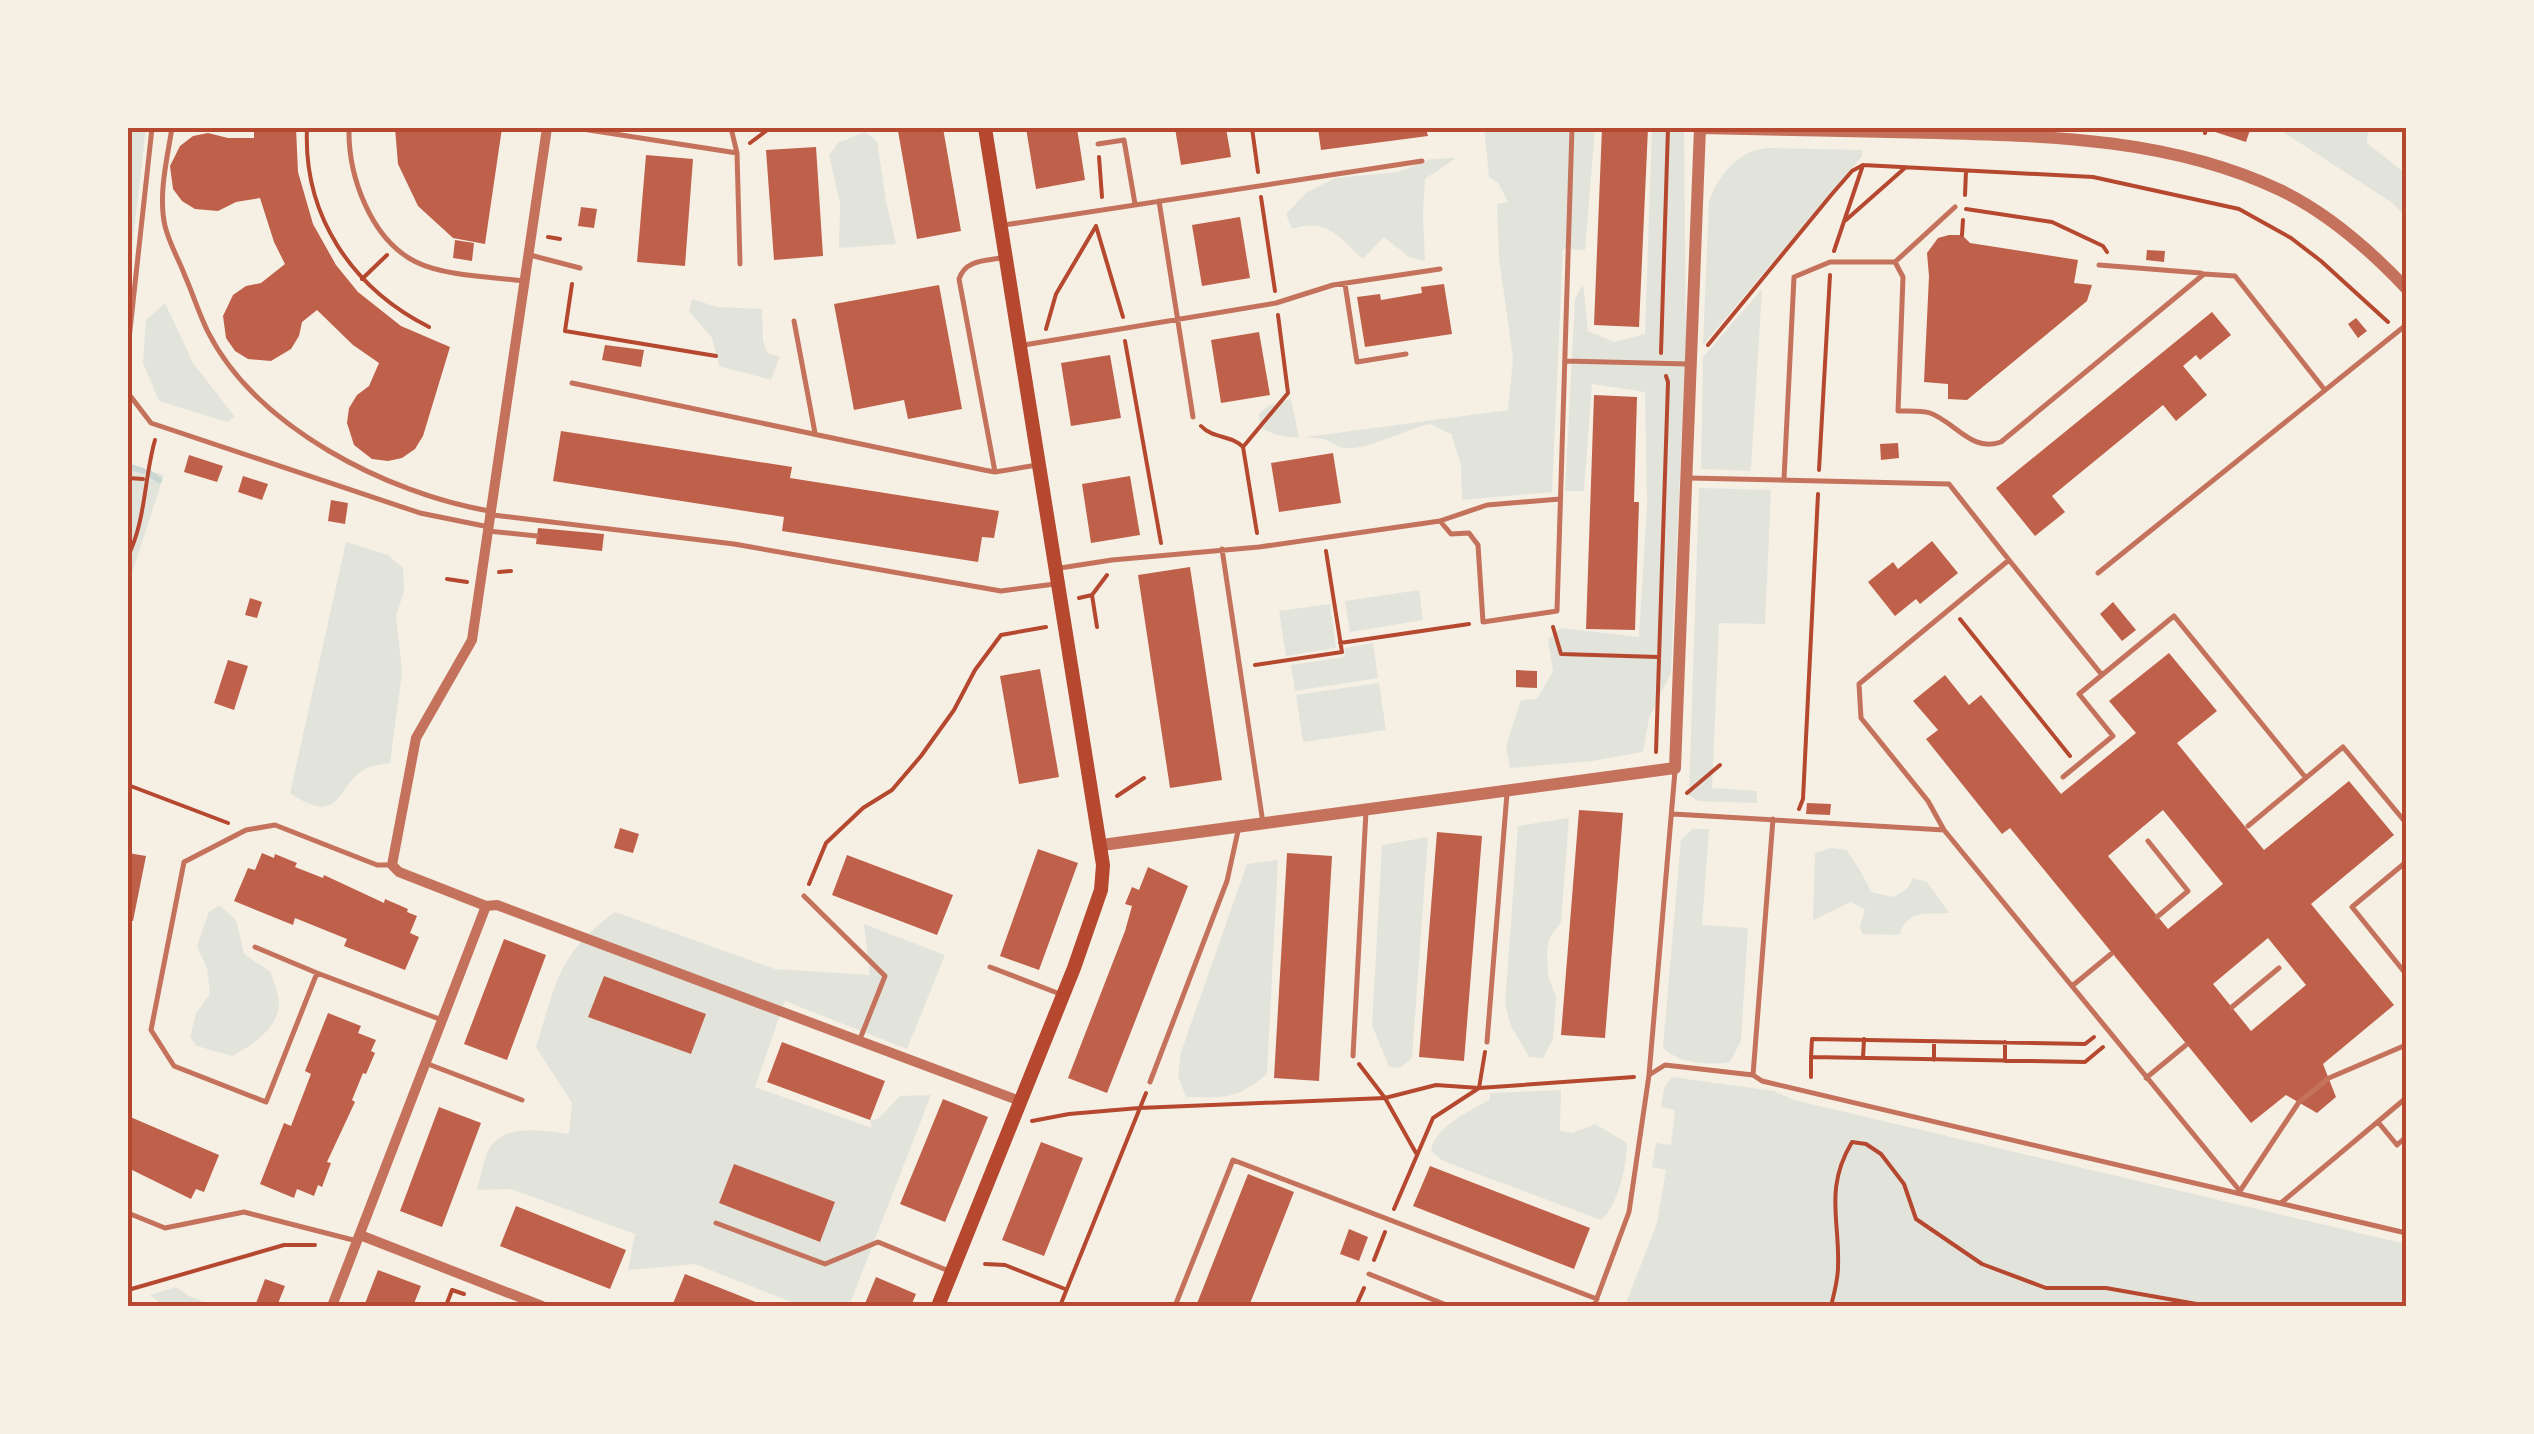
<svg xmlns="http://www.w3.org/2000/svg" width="2534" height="1434" font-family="Rubik,sans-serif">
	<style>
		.green { fill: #e2e4dc; fill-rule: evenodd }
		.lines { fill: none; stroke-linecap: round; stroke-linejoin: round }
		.stream { stroke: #c9d6d2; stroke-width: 6 }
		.building { fill: #bf614a; fill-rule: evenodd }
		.path { stroke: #b5482f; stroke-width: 4 }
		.service { stroke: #c5725c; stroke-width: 5 }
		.minor { stroke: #c5725c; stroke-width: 10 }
		.tertiary { stroke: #c5725c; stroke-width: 12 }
		.secondary { stroke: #b5482f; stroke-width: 14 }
		.neatline { fill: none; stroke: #b5482f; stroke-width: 4 }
	</style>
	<rect width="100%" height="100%" fill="#f6efe4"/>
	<!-- green -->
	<path class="green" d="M128 128H146L128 283Z
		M1484 128H1595L1585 250 1563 249 1552 492 1462 500 1461 465 1451 434 1430 424C1406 429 1366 451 1344 448 1336 447 1330 440 1322 439 1299 435 1280 442 1260 426L1259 414 1268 406 1291 399 1299 438 1508 410 1513 358 1499 258 1497 204 1508 202 1498 183 1489 177Z
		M1652 128H1684L1686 341 1671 673 1649 718 1643 752 1592 761 1510 768 1506 746 1521 700 1537 699 1553 671 1548 639 1561 628 1639 637 1647 504 1645 392 1592 384 1584 491H1565L1575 299 1583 284 1588 331 1614 342 1645 334Z
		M2277 128H2368L2367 143 2406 174V216L2391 202Z
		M865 132 877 141 886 201 896 244 839 248 840 203 829 155 838 143Z
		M1768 148 1862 150V156L1703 345 1709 201C1720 173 1738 151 1768 148Z
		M1456 158 1425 179 1423 215 1425 261 1409 257 1384 237 1363 259C1338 237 1328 217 1292 229L1286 214 1307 192 1336 178 1398 172 1431 159Z
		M1762 289 1751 467 1750 471 1701 469 1703 357Z
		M692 299 717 307 762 309 763 341 768 353 780 357 771 380 719 366 712 338 689 311Z
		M165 303 193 363 235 417 227 422 159 401 143 363 146 320Z
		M128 464 164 475 128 585Z
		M1699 488 1771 490 1765 624 1719 623 1712 788 1757 791V803L1698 801 1689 795Z
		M346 542 388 555 403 568 404 591 396 616 402 672 390 763C382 765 371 765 365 769 337 784 342 829 290 793Z
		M1419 590 1423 620 1350 632 1345 601Z
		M1330 604 1336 648 1286 656 1279 611Z
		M1373 643 1378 678 1295 691 1291 665 1345 657 1344 648Z
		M1379 683 1386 730 1303 742 1296 695Z
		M1569 818 1561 922 1549 939 1547 953 1548 976 1556 997 1553 1039 1543 1058 1529 1057 1511 1026 1505 1004 1518 826Z
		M1692 829H1709L1702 925 1748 928 1741 1041 1730 1062C1711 1066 1675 1063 1663 1047L1681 840Z
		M1428 837 1412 1058 1400 1068 1389 1067 1372 1025 1382 845Z
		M1831 848 1847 850C1856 865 1864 875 1871 892L1894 897 1908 888 1913 878 1927 882 1949 913C1923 915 1910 908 1899 935L1862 934 1860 926 1865 910 1851 902 1813 920 1815 853Z
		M1278 860 1267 1074C1234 1101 1227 1097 1186 1097L1178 1076 1181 1052 1247 864Z
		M219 905 236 920 244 954 271 972C273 981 279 994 279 1004 278 1029 251 1046 232 1056L197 1046 190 1037 196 1013 210 994 207 968 197 946 209 912Z
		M615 912 775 969 870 975 864 924 945 955 907 1049 785 1001 755 1087 872 1128 870 1120 878 1119 900 1096 931 1095 849 1306H801L695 1264 628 1270 635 1234 511 1189 477 1190C481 1177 483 1163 488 1151 502 1122 544 1131 569 1134L572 1103 536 1047C556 983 558 953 615 912ZM604 976 706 1014 691 1054 589 1017ZM734 1164 834 1202 819 1242 719 1203Z
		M1672 1077 1774 1091 1794 1100 2406 1244V1306H1625L1657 1223 1666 1170 1652 1167 1656 1143 1671 1145 1675 1110 1661 1107 1664 1088Z
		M1561 1090 1560 1131 1572 1133 1595 1124 1627 1143C1627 1164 1618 1207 1601 1220L1443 1161 1431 1151C1435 1126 1469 1112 1490 1099V1093Z
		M176 1287 189 1296 214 1306H164L150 1295Z"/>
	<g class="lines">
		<!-- stream -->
		<path class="stream" d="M128 466 143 471
			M149 473 159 480"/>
	</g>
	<!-- building -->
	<path class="building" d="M254 128H296L298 172 313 224 336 265 358 292 401 326 450 347 423 436 415 449 402 458 388 461 372 459 354 445 347 423 349 408 357 395 369 386 379 363 353 345 317 310 302 322 299 336 291 349 271 361 248 359 235 351 226 338 223 316 233 295 246 286 261 283 285 264 274 242 260 198 236 202 218 211 195 209 182 201 173 189 170 166 180 146 193 136 208 133 228 138H254Z
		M395 128H502L485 244 453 238 418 206 398 164Z
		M919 128H943L961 231 917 239 898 131Z
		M1026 128H1077L1085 180 1036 189Z
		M1175 128H1226L1231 157 1181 165Z
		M1318 128H1426L1428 136 1321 150Z
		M1602 128H1648L1639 327 1594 325Z
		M2214 128H2244L2250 130 2246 142 2212 131Z
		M816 147 823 256 774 260 766 150Z
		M646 155 693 159 685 266 637 262Z
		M581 207 597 209 594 228 578 226Z
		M1240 217 1250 278 1202 286 1192 225Z
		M1949 235H1962L1970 243 2078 260 2074 283 2092 285 2087 301 1967 400 1948 399V384L1924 382 1929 276 1927 253 1938 238Z
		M455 240 474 243 472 261 453 258Z
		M2147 250 2165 251 2164 262 2146 260Z
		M1444 284 1452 334 1365 347 1357 297 1380 294 1381 300 1422 293 1421 287Z
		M939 285 962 409 908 419 904 400 854 410 834 304Z
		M2212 312 2231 335 2200 360 2196 355 2183 366 2207 395 2176 421 2163 405 2052 496 2065 512 2035 536 1996 488Z
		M2356 318 2367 331 2358 338 2348 324Z
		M1259 332 1270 395 1221 403 1211 340Z
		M605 345 644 350 641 367 602 360Z
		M1110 355 1121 418 1071 426 1061 363Z
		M1594 395 1637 397 1634 502H1639L1635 630 1586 629Z
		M561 431 792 467 790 478 999 511 994 538 982 537 978 562 782 531 784 517 553 481Z
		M1898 443 1899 458 1881 460 1880 444Z
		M1333 453 1341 503 1279 512 1271 463Z
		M189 455 223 466 217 482 184 472Z
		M243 476 268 484 262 500 238 492Z
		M1130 476 1140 535 1091 543 1082 484Z
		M331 500 348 503 345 524 328 521Z
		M538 528 604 534 602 551 536 544Z
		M1932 541 1958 573 1920 604 1916 599 1895 616 1868 582 1893 562 1898 569Z
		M1190 567 1222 780 1170 788 1138 575Z
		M250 598 262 602 257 618 245 615Z
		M2113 602 2136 630 2122 641 2100 614Z
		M2169 653 2217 711 2177 743 2264 850 2349 781 2394 835 2311 904 2394 1005 2323 1064 2336 1097 2317 1113 2286 1095 2251 1123 2010 828 2002 834 1926 739 1938 730 1913 701 1945 675 1969 705 1981 695 2061 794 2136 733 2109 701ZM2163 810 2223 884 2168 929 2108 856ZM2268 938 2306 985 2251 1031 2213 984Z
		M228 660 248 666 234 710 214 703Z
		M1040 669 1059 777 1019 784 1000 676Z
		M1516 670 1537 671V688L1516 687Z
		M1807 803 1831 804 1830 815 1806 814Z
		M1579 810 1623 813 1605 1038 1561 1035Z
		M620 828 639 834 633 853 614 848Z
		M1437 832 1482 836 1464 1061 1419 1057Z
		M1038 849 1078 863 1039 970 1000 956Z
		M128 853 146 856 133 921 128 920Z
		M262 853 274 858 275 854 297 863 295 867 323 878 324 875 384 903 385 899 408 909 407 912 417 916 410 933 419 937 405 970 344 946 347 939 295 918 293 925 234 901 248 868 255 870Z
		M1287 853 1332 856 1319 1081 1274 1078Z
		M847 855 953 895 937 935 832 895Z
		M1148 867 1188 886 1107 1093 1068 1078 1125 931 1132 906 1125 904 1132 887 1139 890Z
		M504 939 546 955 507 1060 464 1044Z
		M604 976 706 1014 691 1054 588 1017Z
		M328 1013 361 1026 358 1033 376 1040 371 1051 375 1053 366 1074 363 1073 352 1100 355 1102 327 1162 331 1163 322 1187 318 1185 314 1196 297 1189 294 1198 260 1184 284 1123 291 1126 311 1074 305 1071Z
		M782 1042 885 1081 870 1120 767 1082Z
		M943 1099 988 1117 945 1222 900 1204Z
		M439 1107 481 1123 442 1227 400 1211Z
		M128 1116 219 1155 204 1192 196 1189 191 1199 128 1168Z
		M1041 1142 1083 1158 1044 1256 1002 1240Z
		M734 1164 835 1202 820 1242 719 1203Z
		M1430 1166 1590 1228 1574 1269 1413 1206Z
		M1248 1174 1294 1192 1249 1306H1196Z
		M516 1206 626 1250 610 1289 500 1246Z
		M1349 1229 1368 1237 1359 1261 1340 1254Z
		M378 1270 421 1286 413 1306H364Z
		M685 1274 766 1306H672Z
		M876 1277 916 1294 911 1306H864Z
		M265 1279 285 1286 277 1306H255Z"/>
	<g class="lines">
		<!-- path -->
		<path class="path" d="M307 128C303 216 352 288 429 327
			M1252 128 1258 172
			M2205 133 2206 128
			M750 143 770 128
			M1099 157 1102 197
			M1965 195 1966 171
			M1261 197 1275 291
			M1966 209 2052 222 2103 246 2107 252
			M1846 220 1906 167
			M1096 226 1123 317
			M1962 235 1963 220
			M548 237 560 239
			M1834 251 1863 165
			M362 279 387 255
			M572 284 565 331 716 356
			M1046 329 1056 294 1096 226
			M1125 341 1161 543
			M1708 345 1832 194 1852 171 1863 165 2093 177 2239 209 2291 238 2321 261 2388 322
			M1661 353 1668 128
			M1201 426C1213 439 1232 435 1243 447L1257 533
			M1243 447 1288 393 1278 315
			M1819 470 1830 275
			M128 478 143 479
			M128 556C146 520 144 478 155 440
			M499 572 511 571
			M447 579 467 582
			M1092 595 1107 575
			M1079 598 1092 595 1097 627
			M1960 619 2070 756
			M1553 627 1561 654 1658 657
			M1340 643 1469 624
			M1255 665 1342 652 1326 551
			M1656 752 1668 382 1666 376
			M128 785 228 823
			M1687 793 1720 765
			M1117 796 1144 778
			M1799 809 1803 799 1818 494
			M809 884 826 843 863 808 892 790 921 756 954 710 975 670 1001 635 1046 627
			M2094 1037 2085 1044 1812 1039 1811 1057 2085 1062 2103 1047
			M1863 1058 1864 1039
			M1934 1060V1041
			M2005 1061V1042
			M1359 1064 1385 1098 1416 1153
			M1811 1077V1057
			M1032 1121 1069 1114 1139 1108 1385 1098 1436 1085 1479 1088 1634 1077
			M1394 1209 1433 1118 1479 1088 1485 1052
			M1374 1260 1385 1232
			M985 1264 1005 1265 1065 1289
			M128 1290 284 1245H315
			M446 1306 452 1290 464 1294
			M1060 1306 1146 1093
			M1356 1306 1364 1288
			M1831 1306C1834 1294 1838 1280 1838 1267 1840 1220 1824 1189 1852 1142L1866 1144 1881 1154 1904 1184 1916 1219 1982 1264 2046 1288H2106L2208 1306"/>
		<!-- service -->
		<path class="service" d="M172 128C167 159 158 195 165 226 169 243 179 260 185 276 193 294 199 314 208 332 257 428 387 493 489 511
			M349 128C348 175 370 239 416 262 444 276 492 277 524 281
			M576 128 737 153
			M731 128 737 153 740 264
			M1098 144 1124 140 1135 204
			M1159 201 1193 417
			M1004 225 1422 161
			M530 255 580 268
			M1895 262 1903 277 1898 411C1908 411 1921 410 1930 413 1955 422 1972 453 2001 442L2204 274 2235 276 2324 389
			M2099 265 2201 273
			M1345 284 1357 362 1406 354
			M794 321 815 433
			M1024 345 1276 303 1333 285 1440 269
			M128 348 152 128
			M1565 361 1688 364
			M572 383 984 470 995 472 1037 465
			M128 393 151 423 420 513 489 527
			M995 472 959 279C965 260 984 261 1001 258
			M1689 478 1949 484 2009 560
			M1784 479 1794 277 1830 262H1895L1955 207
			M493 515 734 544 1001 591 1055 584
			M1440 521 1451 534 1469 533 1478 545 1483 622 1557 611 1572 128
			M488 531 537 536
			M1222 549 1263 823
			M1060 568 1112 560 1259 547 1440 521 1487 505 1560 499
			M2098 573 2406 325
			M2063 777 2113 736 2079 694 2102 675
			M2306 778 2174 616 2102 675 2009 560 1859 684 1861 718 1928 801 1944 830 2240 1191 2299 1102 2329 1078 2406 1045
			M1673 814 1944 830
			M2248 826 2343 747 2406 823
			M2148 841 2188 891 2157 917
			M2406 862 2352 907 2406 974
			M392 865H377L275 825 246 830 184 862 151 1030 174 1066 266 1102 317 973 442 1020
			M804 896 885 976 860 1039
			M255 947 317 973
			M990 967 1060 994
			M2072 986 2111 954
			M2232 1007 2279 968
			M1487 1042 1507 793
			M1353 1056 1366 811
			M428 1064 522 1100
			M1649 1075 1665 1065 1753 1075 1762 1081 2406 1233
			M1753 1075 1773 819
			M2146 1078 2186 1045
			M1150 1082 1227 881 1238 831
			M2378 1122 2397 1145 2406 1137
			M2281 1203 2406 1098
			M128 1213 165 1228 244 1212 357 1241
			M716 1223 825 1264 878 1242 949 1271
			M1369 1274 1449 1306
			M1175 1306 1233 1160 1597 1299
			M1594 1306 1629 1212 1649 1075 1675 771"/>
		<!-- minor -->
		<path class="minor" d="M486 906 497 905 1020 1101
			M360 1235 542 1306
			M332 1306 486 906 399 872 392 865 416 738 472 640 547 128"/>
		<!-- tertiary -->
		<path class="tertiary" d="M1700 128C1779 130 1857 131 1936 133 2053 136 2172 139 2280 190 2328 213 2370 250 2406 288
			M1102 845 1675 768 1700 128"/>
		<!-- secondary -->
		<path class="secondary" d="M938 1306 1074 968 1101 890 1103 865 985 128"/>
	</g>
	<!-- border -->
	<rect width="2534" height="1434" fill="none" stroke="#f6efe4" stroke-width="260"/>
	<rect x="130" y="130" width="2274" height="1174" class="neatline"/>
</svg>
